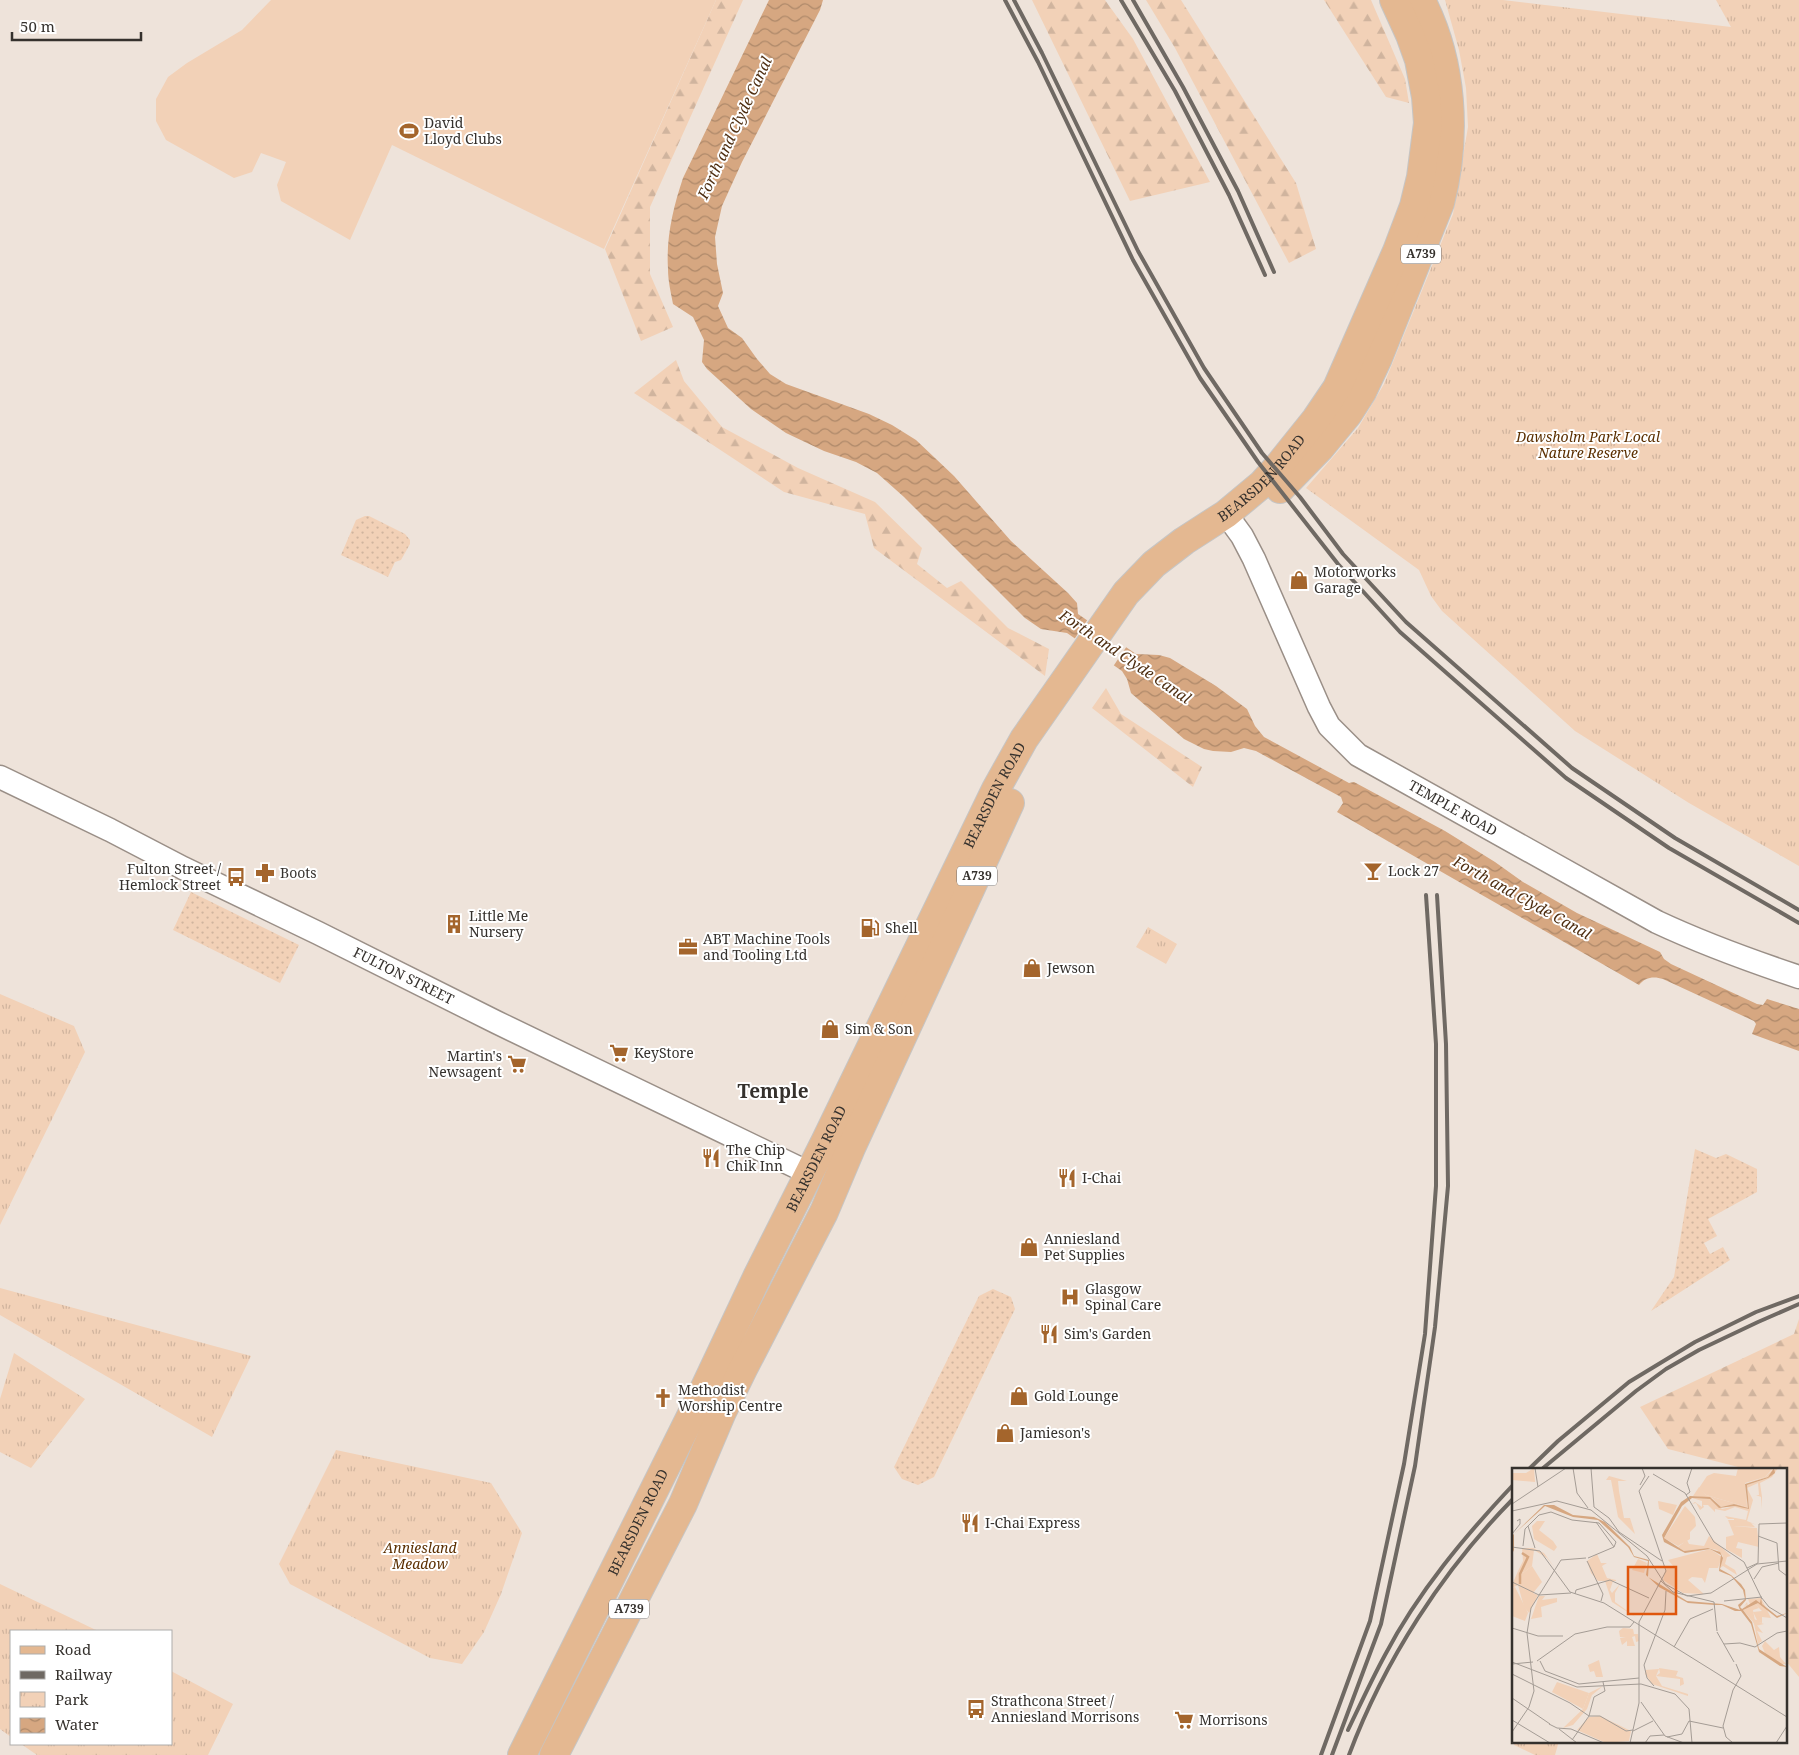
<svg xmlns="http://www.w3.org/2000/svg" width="1799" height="1755" font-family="'Noto Serif',serif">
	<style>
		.grass { fill: url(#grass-dots) }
		.forest { fill: url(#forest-firs) }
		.park { fill: url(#park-tufts) }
		.pitch { fill: #f2d1b7 }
		.water { fill: url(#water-waves) }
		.pier { fill: #eee3da }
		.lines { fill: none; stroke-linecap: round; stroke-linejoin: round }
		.minor-casing { stroke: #9a8f87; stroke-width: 25 }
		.major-casing { stroke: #c6c5c4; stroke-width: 30 }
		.minor { stroke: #fff; stroke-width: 22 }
		.major { stroke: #e4b891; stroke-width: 28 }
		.rail { stroke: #6f6963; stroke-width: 4 }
		.labels { text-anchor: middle; stroke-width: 4; stroke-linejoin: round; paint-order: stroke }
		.shield { fill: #fff; stroke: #726f6c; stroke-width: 1 }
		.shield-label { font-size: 12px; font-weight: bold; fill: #35312d }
		.poi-label { font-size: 14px; fill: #35312d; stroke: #fff; text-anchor: start }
		.park-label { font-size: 14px; font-style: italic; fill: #5b2f00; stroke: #fff }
		.street-label { font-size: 14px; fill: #35312d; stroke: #fff }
		.water-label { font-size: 15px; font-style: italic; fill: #4f2f12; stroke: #fff }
		.district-label { font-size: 19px; font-weight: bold; fill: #35312d; stroke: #fff }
		.inset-river { fill: none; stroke: #d6a781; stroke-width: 2.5 }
		.inset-road { fill: none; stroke: #a49c95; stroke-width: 1 }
		.view { fill: #df570e; fill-opacity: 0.15; stroke: #df570e; stroke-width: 2.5 }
		.inset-edge { fill: none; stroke: #35312d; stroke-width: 2.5 }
	</style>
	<defs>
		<pattern id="grass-dots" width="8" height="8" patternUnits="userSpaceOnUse" patternTransform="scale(1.25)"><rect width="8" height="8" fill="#f2d1b7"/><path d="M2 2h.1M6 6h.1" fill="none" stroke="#d0b49e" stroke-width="1.8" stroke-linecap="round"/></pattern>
		<pattern id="forest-firs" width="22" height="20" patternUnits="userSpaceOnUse" patternTransform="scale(1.25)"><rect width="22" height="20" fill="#f2d1b7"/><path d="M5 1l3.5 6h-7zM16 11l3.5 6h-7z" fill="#d0b49e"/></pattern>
		<pattern id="park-tufts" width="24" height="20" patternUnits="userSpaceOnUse" patternTransform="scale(1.25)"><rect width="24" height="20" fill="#f2d1b7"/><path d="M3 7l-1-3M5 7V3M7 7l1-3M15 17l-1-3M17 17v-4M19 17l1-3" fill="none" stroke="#d0b49e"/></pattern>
		<pattern id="water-waves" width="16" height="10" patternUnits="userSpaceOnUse" patternTransform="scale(1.25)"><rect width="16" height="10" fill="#d6a781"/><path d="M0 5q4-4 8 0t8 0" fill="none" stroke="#ae896a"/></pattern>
	</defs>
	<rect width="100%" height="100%" fill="#eee3da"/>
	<!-- grass -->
	<path class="grass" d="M365 516H369L405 534 410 540V544L401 560 395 562 388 577 341 555 356 520Z
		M191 892 299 945 280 983 173 930Z
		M1695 1149 1716 1158 1726 1154 1757 1169V1192L1708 1219 1717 1236 1704 1243 1710 1254 1723 1247 1730 1260 1651 1311 1674 1277Z
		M993 1289 1011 1297 1015 1309 934 1477 918 1485 902 1479 894 1467 979 1296Z"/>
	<!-- forest -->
	<path class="forest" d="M716 0H743L650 207V274L673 327 641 341 605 249Z
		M1032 0H1105L1133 39 1210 182 1130 201Z
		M1146 0H1181L1296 183 1316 249 1289 263 1175 48Z
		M1324 0H1371L1405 79 1409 103 1386 97Z
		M676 360 684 381 722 427 798 468 875 502 922 548 917 564 947 588 961 581 1008 628 1049 649 1045 676 874 548 865 514 784 492 634 393Z
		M1106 688 1121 714 1202 767 1193 787 1092 708Z
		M1799 1319V1677L1785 1660V1469H1746L1668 1449 1640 1407 1794 1334Z"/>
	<!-- park -->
	<path class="park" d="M1445 0H1503L1731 27 1716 0H1799V866L1689 803 1575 731 1442 611 1431 596 1419 570 1306 488 1358 428 1384 384 1453 214 1468 127 1466 88 1459 50Z
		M1148 927 1177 944 1166 964 1136 947Z
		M0 994 74 1026 85 1052 0 1225Z
		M0 1288 251 1356 212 1437 0 1315Z
		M14 1353 85 1399 31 1468 0 1452V1399Z
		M336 1450 491 1483 522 1533 501 1594 484 1632 462 1664 430 1658 290 1584 279 1564Z
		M0 1584 98 1631H11V1737L0 1729Z
		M171 1671 233 1704 208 1755H37L21 1744H171Z
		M1515 1741H1559L1555 1755H1535L1514 1745Z"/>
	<!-- pitch -->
	<path class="pitch" d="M271 0H716L604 249 392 145 350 240 281 201 277 185 286 162 261 153 252 172 234 178 166 140 156 121V99L168 77 187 63 242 30Z"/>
	<!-- water -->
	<path class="water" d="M769 0H823L820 10 742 162 722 206 715 237 717 264 723 293 718 306 728 328 742 338 757 359 770 374 786 384 869 414 892 425 916 440 954 476 1011 541 1068 593 1077 603 1078 614 1136 654 1159 655 1170 658 1216 686 1247 709 1255 726 1264 737 1349 783 1354 782 1445 831 1495 862 1523 882 1577 913 1660 952 1664 959 1671 964 1757 1004 1763 1005 1767 999 1799 1009V1051L1752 1034 1756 1024 1754 1021 1663 979C1654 976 1645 977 1639 985L1337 812 1343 803 1341 797 1256 751 1244 748 1231 752 1213 751 1204 749 1184 739 1131 693 1127 679 1122 671 1067 633 1041 629 1025 618 904 497 877 473 856 462 824 451 786 433 751 409 707 369 702 362 704 340 693 317 673 304C671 293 668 281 668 269 666 238 673 208 683 178Z"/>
	<!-- pier -->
	<path class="pier" d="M1088 619 1127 646 1112 668 1073 641Z"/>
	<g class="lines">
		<!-- minor casing -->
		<g class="minor-casing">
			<g id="minor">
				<path id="s1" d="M1226 514 1242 536 1254 559 1319 707 1329 726 1358 755 1657 922C1704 944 1751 961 1799 977"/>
				<path id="s2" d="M0 777 110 830 183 868 318 933 496 1022 809 1173"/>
			</g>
		</g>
		<!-- major casing -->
		<g class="major-casing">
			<g id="major">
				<path d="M1280 489 1320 448 1348 414 1362 392 1378 358 1440 203C1457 137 1453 62 1421 0"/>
				<path id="s3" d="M522 1755 700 1398 758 1275 825 1142 996 789 1024 739 1126 593 1154 564 1184 541 1226 514 1262 484 1280 464 1316 419 1337 388 1397 251 1414 206 1421 177 1428 123 1426 97 1419 60 1410 35 1394 0"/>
				<path d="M554 1755 683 1504 722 1412 743 1369 824 1212 851 1148 1010 803"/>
			</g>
		</g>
		<!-- minor -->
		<use href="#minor" class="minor"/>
		<!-- major -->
		<use href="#major" class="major"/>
		<!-- rail -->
		<path class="rail" d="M1005 0 1038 62 1133 260 1200 378 1258 462 1338 564 1400 632 1566 778 1669 848 1799 923
			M1014 0 1042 53 1138 251 1204 368 1262 453 1300 497 1343 554 1406 622 1572 768 1675 838 1799 910
			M1121 0 1175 91 1229 195 1265 275
			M1133 0 1183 87 1238 191 1274 272
			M1529 1469 1558 1441 1629 1382 1695 1342 1756 1312 1799 1296
			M1542 1469 1636 1391 1666 1369 1699 1350 1758 1322 1799 1304
			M1348 1730C1360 1705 1372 1679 1385 1655 1418 1592 1465 1536 1513 1485
			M1321 1755 1370 1621 1404 1464 1425 1334 1436 1186V1044L1426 895
			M1332 1755 1381 1624 1415 1466 1435 1327 1448 1186 1446 1044 1437 895
			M1349 1755C1384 1661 1443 1570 1513 1499"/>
	</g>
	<!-- icons -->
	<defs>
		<g id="stadium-bare" transform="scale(1.5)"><path d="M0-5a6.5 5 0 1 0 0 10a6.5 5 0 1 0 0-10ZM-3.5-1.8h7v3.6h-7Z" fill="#a4652c" stroke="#fff" stroke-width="2.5" paint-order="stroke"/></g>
		<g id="shop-bare" transform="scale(1.5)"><path d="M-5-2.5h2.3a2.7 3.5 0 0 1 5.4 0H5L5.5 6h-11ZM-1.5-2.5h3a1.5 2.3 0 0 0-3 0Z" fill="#a4652c" stroke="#fff" stroke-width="2.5" paint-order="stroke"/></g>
		<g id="bar-bare" transform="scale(1.5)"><path d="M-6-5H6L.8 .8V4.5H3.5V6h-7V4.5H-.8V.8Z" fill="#a4652c" stroke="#fff" stroke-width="2.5" paint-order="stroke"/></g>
		<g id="pharmacy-bare" transform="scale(1.5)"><path d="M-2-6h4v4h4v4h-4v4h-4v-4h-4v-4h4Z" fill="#a4652c" stroke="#fff" stroke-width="2.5" paint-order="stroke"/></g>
		<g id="bus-bare" transform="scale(1.5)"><path d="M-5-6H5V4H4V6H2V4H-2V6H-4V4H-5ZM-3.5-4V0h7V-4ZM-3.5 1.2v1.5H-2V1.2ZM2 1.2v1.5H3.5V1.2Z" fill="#a4652c" stroke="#fff" stroke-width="2.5" paint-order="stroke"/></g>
		<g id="building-bare" transform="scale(1.5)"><path d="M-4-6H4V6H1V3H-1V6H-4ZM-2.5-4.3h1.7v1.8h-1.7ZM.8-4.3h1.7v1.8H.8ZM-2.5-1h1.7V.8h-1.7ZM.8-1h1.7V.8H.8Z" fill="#a4652c" stroke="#fff" stroke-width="2.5" paint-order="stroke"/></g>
		<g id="fuel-bare" transform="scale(1.5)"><path d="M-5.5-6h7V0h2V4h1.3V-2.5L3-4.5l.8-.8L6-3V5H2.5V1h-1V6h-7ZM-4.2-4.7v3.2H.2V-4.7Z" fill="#a4652c" stroke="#fff" stroke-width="2.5" paint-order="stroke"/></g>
		<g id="office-bare" transform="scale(1.5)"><path d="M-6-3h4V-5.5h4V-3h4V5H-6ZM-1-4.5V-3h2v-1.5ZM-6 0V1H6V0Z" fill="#a4652c" stroke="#fff" stroke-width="2.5" paint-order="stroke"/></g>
		<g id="supermarket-bare" transform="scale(1.5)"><path d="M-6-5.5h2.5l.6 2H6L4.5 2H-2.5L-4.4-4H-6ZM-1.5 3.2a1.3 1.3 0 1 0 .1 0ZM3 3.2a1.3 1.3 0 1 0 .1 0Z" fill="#a4652c" stroke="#fff" stroke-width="2.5" paint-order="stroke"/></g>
		<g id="restaurant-bare" transform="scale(1.5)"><path d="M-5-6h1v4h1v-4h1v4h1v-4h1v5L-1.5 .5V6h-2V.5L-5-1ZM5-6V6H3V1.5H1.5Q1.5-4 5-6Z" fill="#a4652c" stroke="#fff" stroke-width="2.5" paint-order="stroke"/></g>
		<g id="hospital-bare" transform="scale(1.5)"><path d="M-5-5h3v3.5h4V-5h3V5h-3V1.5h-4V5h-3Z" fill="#a4652c" stroke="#fff" stroke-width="2.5" paint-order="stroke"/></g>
		<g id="church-bare" transform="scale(1.5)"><path d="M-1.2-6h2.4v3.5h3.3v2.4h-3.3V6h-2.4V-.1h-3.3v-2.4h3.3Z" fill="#a4652c" stroke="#fff" stroke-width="2.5" paint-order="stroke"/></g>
	</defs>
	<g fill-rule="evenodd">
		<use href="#stadium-bare" x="409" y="131"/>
		<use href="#shop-bare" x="1299" y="580"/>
		<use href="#bar-bare" x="1373" y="871"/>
		<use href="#pharmacy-bare" x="265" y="873"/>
		<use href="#bus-bare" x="236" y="877"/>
		<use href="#building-bare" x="454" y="924"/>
		<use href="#fuel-bare" x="870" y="928"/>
		<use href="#office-bare" x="688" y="947"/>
		<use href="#shop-bare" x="1032" y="968"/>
		<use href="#shop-bare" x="830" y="1029"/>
		<use href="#supermarket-bare" x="619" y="1053"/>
		<use href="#supermarket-bare" x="517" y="1064"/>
		<use href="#restaurant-bare" x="711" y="1158"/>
		<use href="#restaurant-bare" x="1067" y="1178"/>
		<use href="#shop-bare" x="1029" y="1247"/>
		<use href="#hospital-bare" x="1070" y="1297"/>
		<use href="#restaurant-bare" x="1049" y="1334"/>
		<use href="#shop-bare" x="1019" y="1396"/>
		<use href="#church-bare" x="663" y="1398"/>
		<use href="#shop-bare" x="1005" y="1433"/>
		<use href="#restaurant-bare" x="970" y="1523"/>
		<use href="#bus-bare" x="976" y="1709"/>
		<use href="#supermarket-bare" x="1184" y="1720"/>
	</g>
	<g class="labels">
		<!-- shield labels -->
		<g class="shield">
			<rect x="1401" y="244.5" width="40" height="19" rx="4"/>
			<rect x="957" y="866.5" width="40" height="19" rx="4"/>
			<rect x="609" y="1599.5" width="40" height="19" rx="4"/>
		</g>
		<g class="shield-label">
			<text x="1421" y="258">A739</text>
			<text x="977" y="880">A739</text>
			<text x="629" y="1613">A739</text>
		</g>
		<!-- poi labels -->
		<g class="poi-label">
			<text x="424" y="128">David<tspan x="424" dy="16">Lloyd Clubs</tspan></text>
			<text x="1314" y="577">Motorworks<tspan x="1314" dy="16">Garage</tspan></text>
			<text x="221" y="874" text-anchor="end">Fulton Street /<tspan x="221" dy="16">Hemlock Street</tspan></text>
			<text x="1388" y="876">Lock 27</text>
			<text x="280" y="878">Boots</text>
			<text x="469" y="921">Little Me<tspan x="469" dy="16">Nursery</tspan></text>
			<text x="885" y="933">Shell</text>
			<text x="703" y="944">ABT Machine Tools<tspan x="703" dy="16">and Tooling Ltd</tspan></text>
			<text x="1047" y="973">Jewson</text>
			<text x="845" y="1034">Sim &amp; Son</text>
			<text x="634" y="1058">KeyStore</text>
			<text x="502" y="1061" text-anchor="end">Martin's<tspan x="502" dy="16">Newsagent</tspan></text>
			<text x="726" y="1155">The Chip<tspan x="726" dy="16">Chik Inn</tspan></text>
			<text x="1082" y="1183">I-Chai</text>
			<text x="1044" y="1244">Anniesland<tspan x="1044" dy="16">Pet Supplies</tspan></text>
			<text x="1085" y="1294">Glasgow<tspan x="1085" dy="16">Spinal Care</tspan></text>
			<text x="1064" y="1339">Sim's Garden</text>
			<text x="678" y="1395">Methodist<tspan x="678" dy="16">Worship Centre</tspan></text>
			<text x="1034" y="1401">Gold Lounge</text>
			<text x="1020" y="1438">Jamieson's</text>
			<text x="985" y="1528">I-Chai Express</text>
			<text x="991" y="1706">Strathcona Street /<tspan x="991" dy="16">Anniesland Morrisons</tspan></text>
			<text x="1199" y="1725">Morrisons</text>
		</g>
		<!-- park labels -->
		<g class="park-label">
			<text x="1588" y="442">Dawsholm Park Local<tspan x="1588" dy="16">Nature Reserve</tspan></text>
			<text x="420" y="1553">Anniesland<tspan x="420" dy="16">Meadow</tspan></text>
		</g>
		<!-- street labels -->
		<g class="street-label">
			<text dy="5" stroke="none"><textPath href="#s3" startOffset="1490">BEARSDEN ROAD</textPath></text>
			<text dy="5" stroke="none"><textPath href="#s3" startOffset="1070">BEARSDEN ROAD</textPath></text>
			<text dy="5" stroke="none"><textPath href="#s1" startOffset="386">TEMPLE ROAD</textPath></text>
			<text dy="5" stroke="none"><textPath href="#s2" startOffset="450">FULTON STREET</textPath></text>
			<text dy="5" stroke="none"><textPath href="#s3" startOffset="665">BEARSDEN ROAD</textPath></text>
			<text dy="5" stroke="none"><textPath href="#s3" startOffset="260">BEARSDEN ROAD</textPath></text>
		</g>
		<!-- water labels -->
		<g class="water-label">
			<text transform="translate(735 128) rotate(-65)" y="5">Forth and Clyde Canal</text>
			<text transform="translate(1125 657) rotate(34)" y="5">Forth and Clyde Canal</text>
			<text transform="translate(1522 898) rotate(29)" y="5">Forth and Clyde Canal</text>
		</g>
		<!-- district labels -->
		<g class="district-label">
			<text x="773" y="1098">Temple</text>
		</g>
	</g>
	<!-- overview -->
	<g transform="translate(1512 1468)">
		<rect width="275" height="275" fill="#eee3da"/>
		<path d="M226 0H261L253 9 233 15 235 39 194 27 187 20 195 8 202 5 224 8ZM10 80H21L32 85 43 100 35 90 22 82 20 98 11 105 6 103 11 93ZM3 119 16 145 13 153 0 148V120ZM249 130 259 150 250 149V155L246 154 252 156 243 158 240 151 245 152 241 144 250 143 243 136 234 141 237 145 232 142 235 136 231 140 235 134 236 138 238 136 236 131ZM253 173 262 182 267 179 268 189 274 196H269L253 185 250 178ZM133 195V202L147 201 144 208 150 218 176 226V228L140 216 133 206Z" fill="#f2d1b7"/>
		<path d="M262 0 260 5 256 9 233 16 236 40H230L222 36 209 39 200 30 181 28 187 19 194 27 235 39 233 16 253 9ZM264 0H266L260 9 248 15 250 29 249 41V29L244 27H247L246 15 235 20 241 32 235 53 245 57 248 48 245 57 239 55 243 59 222 58V51H216L213 48 234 52 236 43 223 39 213 43 203 41V44L196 37H191L192 39 188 42 184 35 180 36 183 34 190 39V33L180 30 198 31 210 41 223 38 237 41 235 17 256 10ZM97 8 115 13H106L107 23 112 50H118L123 66 106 49 99 12H94ZM197 68 219 88 215 89 213 96 223 102 225 107 211 98 208 100 211 88 205 82 196 80 172 83 166 79 175 72 177 76 192 78ZM243 136 247 140 241 142 243 153 240 151 251 165 245 163 250 173 246 176 242 155 231 142ZM147 200 166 203 164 208 171 210 172 216 168 218V211L144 208 148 205Z" fill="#f2d1b7"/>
		<path d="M22 0 23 14 0 12V5H14ZM216 52H226L222 58 245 60 247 79 226 74 224 80 230 81V90L214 81V69L222 67ZM25 53H33L27 62 41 73 45 79 42 83 22 71 20 58ZM198 81 210 89 206 100H197L193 115 190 110 180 109 176 112 192 126 171 125 151 112 154 99H162L156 92ZM85 86 89 95H95L90 98 95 110 104 112V113H86L79 105 75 93ZM20 98 30 114 21 125 26 127 17 145 12 139 6 117 0 120V117L6 103 11 105ZM93 113H101L98 122 100 125 108 116 103 125V134L125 150 100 134ZM27 128H33L30 132 45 130V134L29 139 30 149 19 151ZM87 192 91 209H84L82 203 78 204 76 197ZM91 218 80 227 75 241 61 257 51 260 71 241 77 225ZM88 248 119 263 117 273 94 275 65 262 77 249Z" fill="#f2d1b7"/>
		<path d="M146 33 165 37 161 47 147 41ZM173 38 183 49 184 58 178 64V71L166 78 152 70ZM126 91 135 95 132 105 120 102ZM111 160 121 161 122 166H126L127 173 124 174 123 168 120 169 123 178H115V173L110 177 108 170 114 169H108L107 163ZM45 214 77 225 71 241 40 224Z" fill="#f2d1b7"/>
		<path d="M262 0 263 5 256 10 235 17 237 41 223 38 207 40 198 31 180 30 170 38 152 70 172 83 196 80 208 84 211 90 208 101 219 107 229 116 233 122 234 132 228 139 230 141 244 132 248 135 249 130 250 136 265 148 275 145 265 150 246 135 231 142 240 154 247 181 275 199 268 198 247 184 239 156 229 143H223L210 137H203L176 135 147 119 134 107 136 93 122 89 116 79 86 52 61 49 33 38 2 66V82L0 86 1 67 32 37H42L61 47 82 49 93 54 118 79 122 88 137 92 136 109 175 133 210 136 228 142 226 137 233 131 231 122 219 108 207 103 209 87 198 81 173 85 152 74 150 67 169 34 178 28 198 29 209 39 222 36 236 40 233 16 256 9Z" fill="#d6a781"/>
		<path class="inset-river" d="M8 116V106L16 89 10 85"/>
		<path class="inset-road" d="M23 0 26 19M61 0 65 25 76 40M79 0 82 39 97 50 107 64 150 93M141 6 173 25 202 74 232 94 250 131M128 17 133 8 130 0M174 27 178 24 175 15 180 0M0 36 54 0M0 43 45 33 79 42 135 88 153 116 175 128 199 125 245 96 275 93M84 54 102 79M16 58 23 80M0 66 8 56V51L5 53M246 68 265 75 267 102 275 108M11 78 13 61 27 47 39 44 60 52 87 55 104 74 102 79M0 79 28 83 58 124 92 135 275 249M76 90 102 79M75 93 91 126 89 133M235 100 246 95 247 56 275 55M242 111 250 99 267 95M149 113 161 124 202 134M0 114 27 127 59 125M63 126 64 122 98 112 137 130M249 129 257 139 275 150M212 133 250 129M202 134 205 163M0 160 26 168H51M205 164 222 194M212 176 228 175 243 179 265 165 275 163M162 179 178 151 201 141M25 193 63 166 95 159H118L122 154M28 193 33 203 67 216 127 210M0 194 65 219 129 216 163 226 177 241 180 275M0 196 21 194M0 206 58 235 77 248M142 218 135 210 132 197 153 142 154 123M0 230 38 256M129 234 153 268 172 275M77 248H88L114 263 121 262M0 252 38 275M37 256 45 260 59 261 92 275M47 261 65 275M121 263 141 253M0 264 17 239 22 223 15 165 19 140 49 92 74 90M155 269 170 266 177 253 211 260M60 272 77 248 82 229 93 223 91 214M118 275 127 235V154L154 103 127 23 137 8M133 275 138 268 152 267M221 275 214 269 211 258 221 222 229 208 224 196M264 275 275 258"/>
		<path class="view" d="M116 99H164V146H116Z"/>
		<rect width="275" height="275" class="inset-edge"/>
	</g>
	<!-- legend -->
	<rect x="10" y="1630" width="162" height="115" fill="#ffffff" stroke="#aeadab"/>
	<rect x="20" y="1646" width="25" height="8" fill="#e4b891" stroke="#aeadab"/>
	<text x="55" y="1655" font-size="15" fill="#35312d">Road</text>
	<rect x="20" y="1671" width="25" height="8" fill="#6f6963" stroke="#aeadab"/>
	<text x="55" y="1680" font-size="15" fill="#35312d">Railway</text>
	<rect x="20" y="1692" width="25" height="15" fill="url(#park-tufts)" stroke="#aeadab"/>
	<text x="55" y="1705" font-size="15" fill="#35312d">Park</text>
	<rect x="20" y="1718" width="25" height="15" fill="url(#water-waves)" stroke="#aeadab"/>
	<text x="55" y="1730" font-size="15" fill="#35312d">Water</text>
	<!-- scale -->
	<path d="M12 32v8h129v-8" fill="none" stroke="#35312d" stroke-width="2.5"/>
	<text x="20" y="32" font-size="15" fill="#35312d" stroke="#ffffff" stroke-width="4" paint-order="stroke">50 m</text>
</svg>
